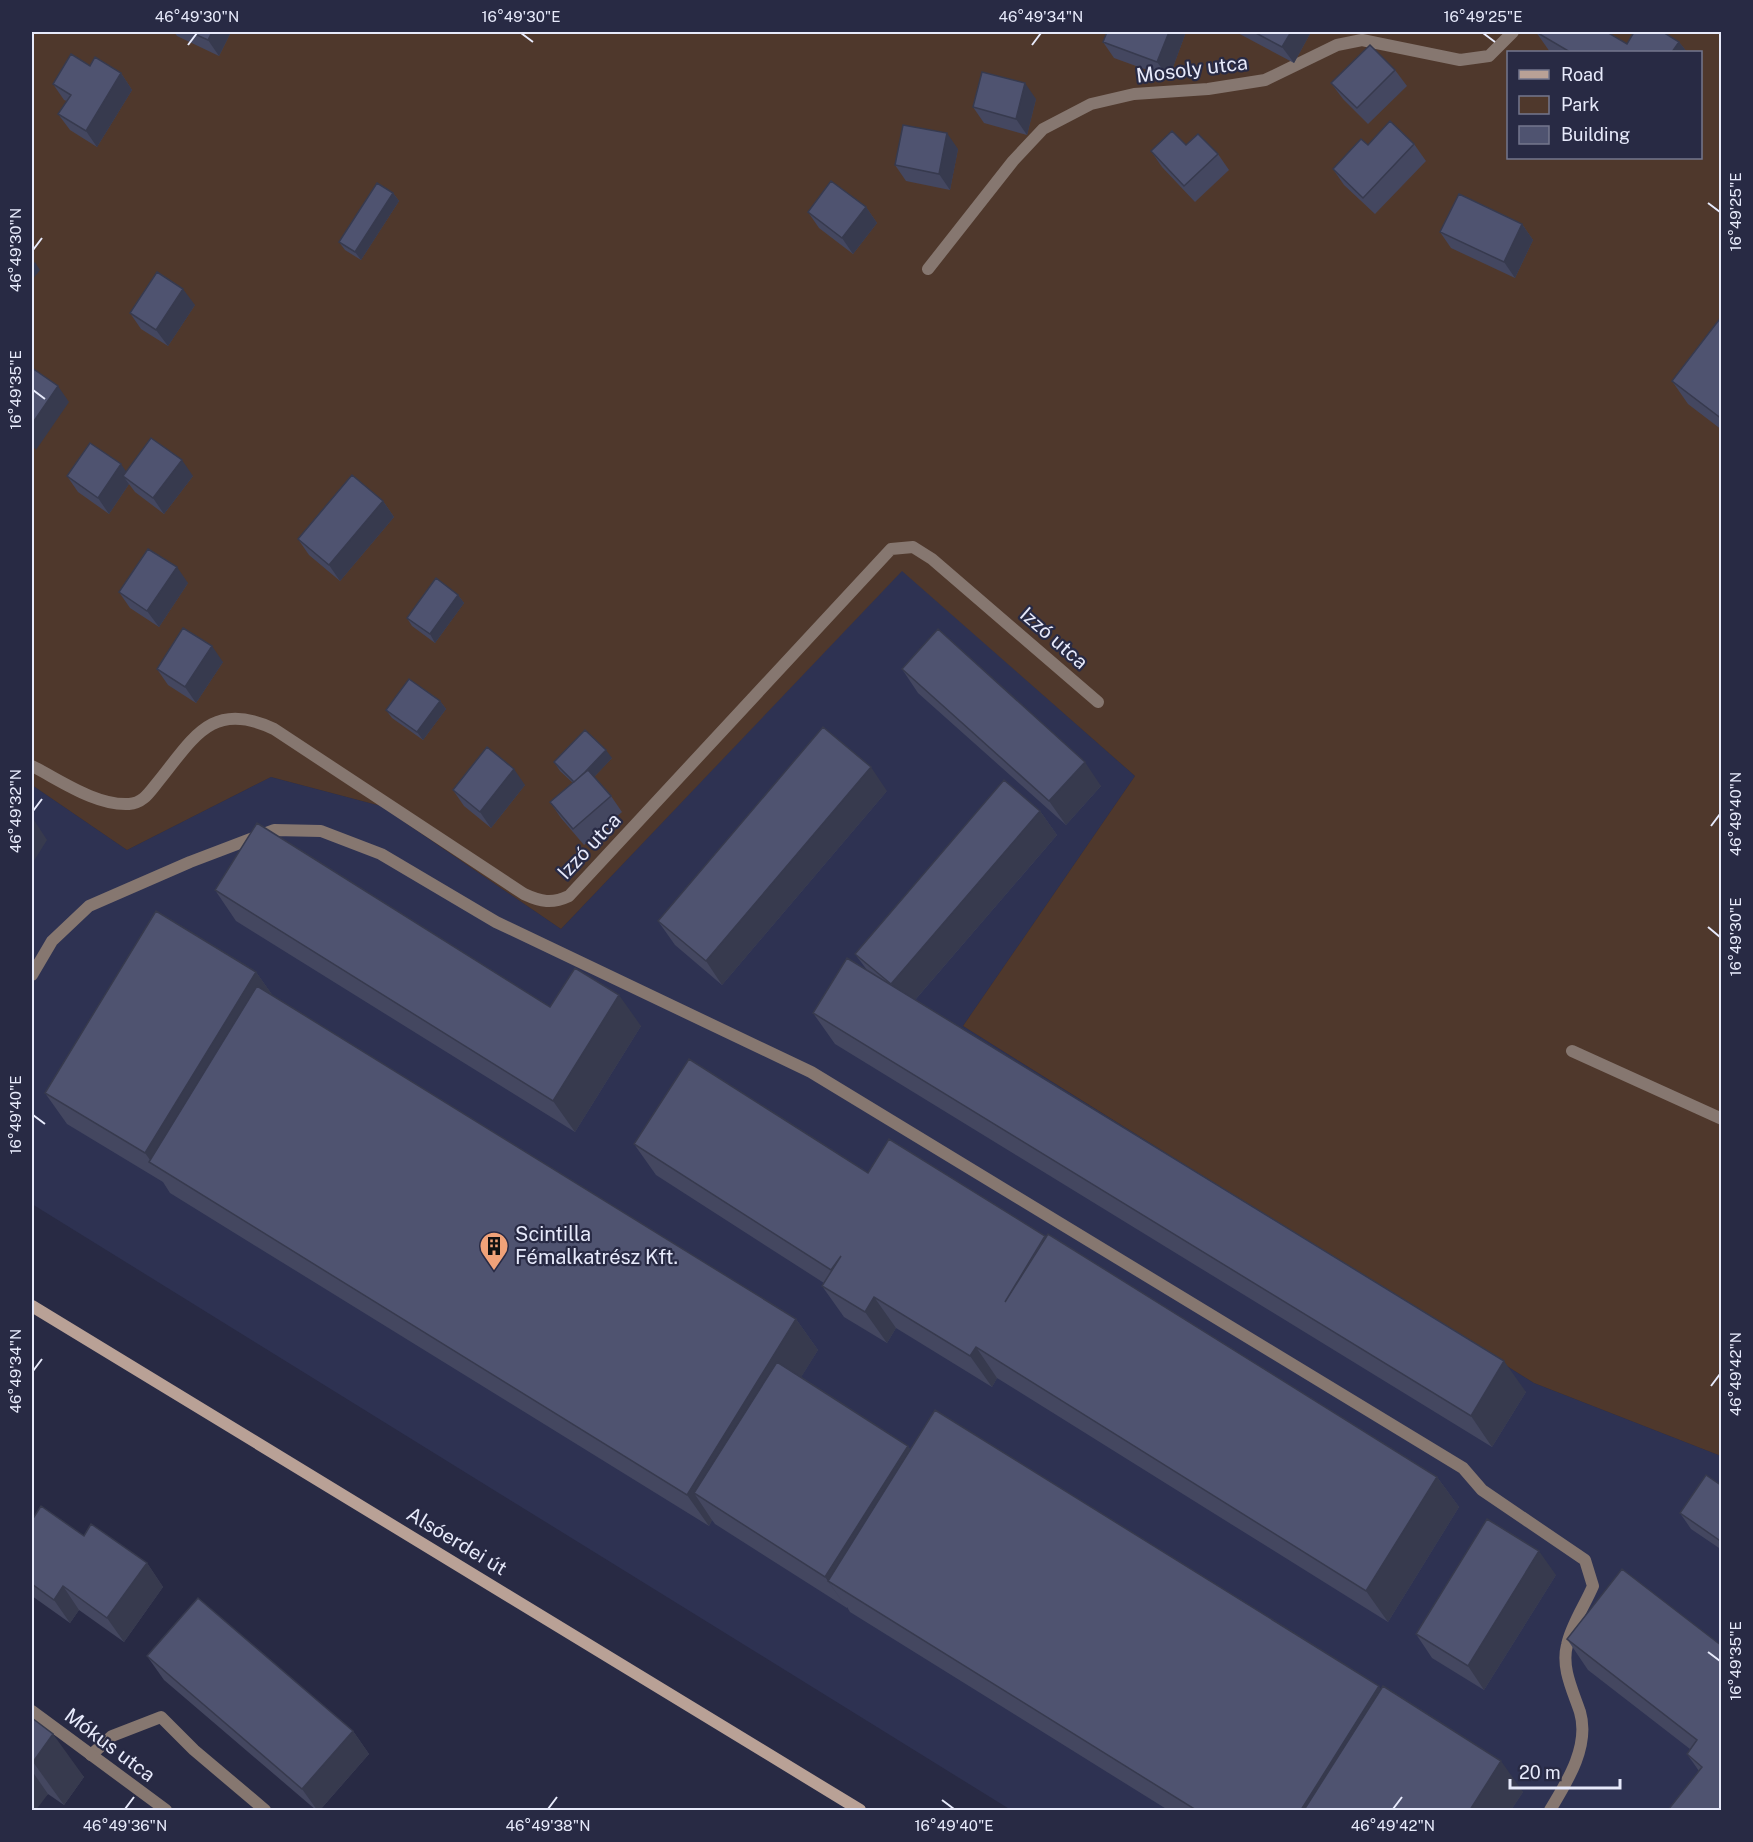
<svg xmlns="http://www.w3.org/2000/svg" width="1753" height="1842" font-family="'Public Sans',sans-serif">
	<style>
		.built { fill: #2e3252 }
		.green { fill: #4f382c; fill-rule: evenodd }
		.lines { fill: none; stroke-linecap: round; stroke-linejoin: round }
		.service { stroke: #867770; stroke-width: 12 }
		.minor { stroke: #867770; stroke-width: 12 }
		.secondary { stroke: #b9a196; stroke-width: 12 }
		.wall { fill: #444760 }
		.shaded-wall { fill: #373a4e }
		.building { fill: #4f5370; stroke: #373a4e; stroke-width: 1.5 }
		.ticks { fill: none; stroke: #e7eafb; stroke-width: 2 }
		.labels { text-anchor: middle; stroke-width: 4.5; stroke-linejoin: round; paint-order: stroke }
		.street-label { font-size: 20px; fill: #e7eafb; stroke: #282a44 }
		.poi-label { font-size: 20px; fill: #e7eafb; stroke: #282a44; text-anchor: start }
		.neatline { fill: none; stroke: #e7eafb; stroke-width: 2 }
		.ticks-label { font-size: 15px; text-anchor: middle; fill: #e7eafb }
	</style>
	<rect width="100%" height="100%" fill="#282a44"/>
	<!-- built -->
	<path class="built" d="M902 570 1135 776 963 1026 1534 1383 1721 1456V1810H1011L32 1204V785L127 850 271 777 381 806 561 929Z"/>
	<!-- green -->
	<path class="green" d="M32 32H1721V1456L1534 1383 963 1026 1135 776 902 571 561 929 381 806 271 777 127 850 32 785ZM1508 52H1700V158H1508Z"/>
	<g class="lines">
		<!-- service -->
		<path class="service" d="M32 975 52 941 89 906 190 862 274 830 321 831 381 854 496 922 811 1072 1463 1468 1482 1490 1585 1560 1593 1586C1585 1605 1571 1625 1567 1645 1561 1668 1573 1691 1580 1712 1590 1746 1567 1782 1550 1810
			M91 1755 112 1736 161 1717 194 1750 265 1810"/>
		<!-- minor -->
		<path class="minor" d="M928 269 1013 161 1043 129 1091 104 1134 94 1208 89 1265 80 1337 45 1362 40 1460 60 1489 56 1513 32
			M32 766C60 780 96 806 129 804 143 803 149 793 157 783 193 739 211 699 274 729L524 894C541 902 552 904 569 896L891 549 913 547 932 559 1098 702
			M1572 1051 1722 1119
			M32 1711 166 1810"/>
		<!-- secondary -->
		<path class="secondary" d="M32 1306 860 1810"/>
	</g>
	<!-- wall -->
	<path class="wall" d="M174 32H231L219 56 177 36Z
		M1186 32 1169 78 1114 58 1103 42Z
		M1236 32H1311L1294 63Z
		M1536 32 1627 44 1679 42 1687 52H1550Z
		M90 66 121 73 132 90 97 147 70 130 58 114 67 101 64 100 53 84Z
		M1395 70 1407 86 1368 124 1343 99 1331 83Z
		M1036 99 1027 135 984 123 973 107Z
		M1414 144 1426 161 1375 214 1344 185 1333 169 1368 145Z
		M958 149 950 190 906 181 895 165Z
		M1151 151 1218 154 1229 170 1195 202 1162 167Z
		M393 193 399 201 361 260 345 250 339 242Z
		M866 207 877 223 853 254 819 228 808 212Z
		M1522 224 1533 240 1515 278 1451 248 1440 232Z
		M195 305 168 346 141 329 130 313Z
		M1722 316V430L1688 404 1672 381Z
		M126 472 193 476 164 514 135 492 129 484 109 514 78 492 67 476Z
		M383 501 394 517 340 581 309 555 298 539Z
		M188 583 159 627 130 608 119 592Z
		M458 595 464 603 435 643 412 626 407 618Z
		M223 662 196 703 168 685 157 669Z
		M902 669 1101 786 1066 825 918 693Z
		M440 701 446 709 423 740 392 718 386 710Z
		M612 758 594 777 611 796 622 812 584 845 561 818 550 802 573 783 560 771 554 762Z
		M525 785 491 828 464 806 453 790Z
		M887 791 722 985 675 945 658 921Z
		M1040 811 1057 835 915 1000 1526 1392 1492 1447 835 1044 813 1013 867 970 855 954Z
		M215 890 550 1007 641 1026 575 1132 236 921Z
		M256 972 273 996 796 1319 818 1350 801 1377 908 1446 910 1449 1381 1689 1523 1792 1511 1810H1168L850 1612 847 1607V1608L715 1524 712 1520 709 1526 170 1193 163 1182 67 1124 45 1093Z
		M634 1144 868 1173 1046 1237 1437 1477 1459 1507 1388 1622 997 1378 992 1387 896 1328 887 1343 844 1317 822 1286 824 1283 656 1175Z
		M1722 1486V1550L1691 1529 1680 1513Z
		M32 1516 84 1536 147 1563 163 1587 124 1642 79 1610 70 1623 32 1596Z
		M1556 1575 1484 1690 1432 1658 1416 1634Z
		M1567 1639 1722 1646V1810L1699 1771 1687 1754 1690 1749 1588 1670Z
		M147 1656 353 1731 369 1754 320 1810H316L164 1680Z
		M32 1718 84 1777 64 1805 48 1794 32 1810Z"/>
	<!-- shaded-wall -->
	<path class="shaded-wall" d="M212 32H231L219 56 208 40Z
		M1169 32H1186L1169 78 1157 62Z
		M1291 32H1311L1294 63 1282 47Z
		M1679 42 1687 52H1672Z
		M121 73 132 90 97 147 86 131Z
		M1025 83 1036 99 1027 135 1016 119Z
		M947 133 958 149 950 190 939 174Z
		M393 193 399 201 361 260 355 252Z
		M866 207 877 223 853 254 842 238Z
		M1522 224 1533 240 1515 278 1504 262Z
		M35 262 40 270 32 280V265Z
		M183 289 195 305 168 346 156 330Z
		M58 386 69 402 36 450 32 445V424Z
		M182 460 193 476 164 514 153 498Z
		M121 464 132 480 123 476 129 484 109 514 98 498Z
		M383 501 394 517 340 581 329 565Z
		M177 567 188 583 159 627 147 611Z
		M458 595 464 603 435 643 430 634Z
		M212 646 223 662 196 703 185 687Z
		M440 701 446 709 423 740 417 732Z
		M606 750 612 758 581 791 576 783Z
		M1085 762 1101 786 1066 825 1049 801Z
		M871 767 887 791 722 985 706 961Z
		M514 769 525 785 491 828 480 812Z
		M1040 811 1057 835 908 1008 891 984Z
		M32 817 47 840 32 864Z
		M256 972 278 1003 153 1164 145 1153Z
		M619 995 641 1026 575 1132 553 1101Z
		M874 1297 896 1328 887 1343 865 1312Z
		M796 1319 818 1350 719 1509 694 1493 712 1520 709 1526 687 1495Z
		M976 1347 997 1378 992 1387 970 1356Z
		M1504 1361 1526 1392 1492 1447 1471 1416Z
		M908 1446 930 1477 828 1581 847 1608 825 1577Z
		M1437 1477 1459 1507 1388 1622 1366 1591Z
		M1539 1551 1556 1575 1484 1690 1468 1666Z
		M147 1563 163 1587 124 1642 107 1618Z
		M63 1586 79 1610 70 1623 54 1600Z
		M1379 1686 1400 1717 1342 1810H1301Z
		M353 1731 369 1754 320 1810H317L302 1789Z
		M53 1734 84 1777 64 1805 33 1762Z
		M1501 1761 1523 1792 1511 1810H1470Z
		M32 1771 48 1794 36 1810H32Z"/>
	<!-- building -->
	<path class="building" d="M190 32H212L208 40Z
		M1107 32H1169L1157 62 1103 42Z
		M1254 32H1291L1282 47Z
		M1536 32H1607L1627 44 1634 32H1663L1679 42 1672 52H1570Z
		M1370 45 1395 70 1357 108 1331 83Z
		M71 54 90 66 95 57 121 73 86 131 58 114 71 95 53 84Z
		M982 72 1025 83 1016 119 973 107Z
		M1390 121 1414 144 1363 198 1333 169 1361 139 1368 145Z
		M903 125 947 133 939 174 895 165Z
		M1172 131 1186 145 1198 134 1218 154 1184 186 1151 151Z
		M831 181 866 207 842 238 808 212Z
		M377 183 393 193 355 252 339 242Z
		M1459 194 1522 224 1504 262 1440 232Z
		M157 272 183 289 156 330 130 313Z
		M1722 316V419L1672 381Z
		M32 368 58 386 32 424Z
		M151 438 182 460 153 498 123 476Z
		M90 443 121 464 98 498 67 476Z
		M352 475 383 501 329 565 298 539Z
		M148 549 177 567 147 611 119 592Z
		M436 578 458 595 430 634 407 618Z
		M183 628 212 646 185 687 157 669Z
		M938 629 1085 762 1049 801 902 669Z
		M409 679 440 701 417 732 386 710Z
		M823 727 871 767 706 961 658 921Z
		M585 730 606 750 585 772 574 782 554 762Z
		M487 747 514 769 480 812 453 790Z
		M588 770 611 796 573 829 550 802Z
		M1004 780 1040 811 891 984 855 954Z
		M257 823 550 1007 575 968 619 995 553 1101 215 890Z
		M156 911 256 972 145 1153 45 1093Z
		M847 958 1504 1361 1471 1416 813 1013Z
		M257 986 796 1319 687 1495 149 1162Z
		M689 1059 868 1173 889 1139 1045 1236 1005 1302 1048 1234 1437 1477 1366 1591 976 1347 970 1356 874 1297 865 1312 822 1286 841 1256 831 1270 634 1144Z
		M777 1362 908 1446 825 1577 694 1493Z
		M935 1410 1379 1686 1301 1810H1196L828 1581Z
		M1706 1475 1722 1486V1542L1680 1513Z
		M41 1506 84 1536 91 1524 147 1563 107 1618 63 1586 54 1600 32 1584V1516L34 1517Z
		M1487 1519 1539 1551 1468 1666 1416 1634Z
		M1622 1569 1722 1646V1810H1668L1702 1767 1687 1754 1697 1740 1567 1639Z
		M198 1598 353 1731 302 1789 147 1656Z
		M1383 1686 1501 1761 1470 1810H1304Z
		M32 1718 53 1734 33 1762 32 1761Z"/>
	<!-- ticks -->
	<path class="ticks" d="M521 33 533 42M1483 33 1495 42M188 45 197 33M1032 45 1041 33M1708 203 1720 212M33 250 42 238M33 390 45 399M33 811 42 799M1711 826 1720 814M1708 927 1720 937M33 1115 45 1124M33 1371 42 1359M1711 1386 1720 1374M1708 1652 1720 1661M942 1800 954 1809M125 1809 134 1797M548 1809 557 1797M1393 1809 1402 1797"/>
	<!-- icons -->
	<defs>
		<g id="building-pin" transform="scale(1.5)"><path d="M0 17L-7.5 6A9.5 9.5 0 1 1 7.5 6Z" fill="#f0a279" stroke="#282a44"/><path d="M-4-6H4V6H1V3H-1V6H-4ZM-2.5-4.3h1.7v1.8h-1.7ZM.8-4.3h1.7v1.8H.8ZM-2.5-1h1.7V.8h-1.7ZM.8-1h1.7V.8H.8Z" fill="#111"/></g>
	</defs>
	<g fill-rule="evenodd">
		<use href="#building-pin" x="494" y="1246"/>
	</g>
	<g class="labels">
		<!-- street labels -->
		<g class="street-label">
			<text transform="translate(1192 69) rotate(-7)" y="7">Mosoly utca</text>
			<text transform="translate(1054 638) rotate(41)" y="7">Izzó utca</text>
			<text transform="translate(589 846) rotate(-47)" y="7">Izzó utca</text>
			<text transform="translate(457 1541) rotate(31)" y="7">Alsóerdei út</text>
			<text transform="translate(110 1745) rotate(37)" y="7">Mókus utca</text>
		</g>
		<!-- poi labels -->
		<g class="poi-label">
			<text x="515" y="1241">Scintilla<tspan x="515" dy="23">Fémalkatrész Kft.</tspan></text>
		</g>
	</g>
	<!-- border -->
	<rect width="1753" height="1842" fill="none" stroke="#282a44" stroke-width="66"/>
	<!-- legend -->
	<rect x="1507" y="51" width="195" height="108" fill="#282a44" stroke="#74778d" stroke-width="1.5"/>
	<rect x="1519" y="70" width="30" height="9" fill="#b9a196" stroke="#74778d" stroke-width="1.5"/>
	<text x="1561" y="81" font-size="18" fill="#e7eafb">Road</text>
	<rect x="1519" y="96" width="30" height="18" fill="#4f382c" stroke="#74778d" stroke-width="1.5"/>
	<text x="1561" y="111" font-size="18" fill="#e7eafb">Park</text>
	<rect x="1519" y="126" width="30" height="18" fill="#4f5370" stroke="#74778d" stroke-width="1.5"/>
	<text x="1561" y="141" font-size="18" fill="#e7eafb">Building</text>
	<!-- scale -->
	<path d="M1510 1779v9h110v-9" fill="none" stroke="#e7eafb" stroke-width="3"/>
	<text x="1519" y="1779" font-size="18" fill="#e7eafb" stroke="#282a44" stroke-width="4.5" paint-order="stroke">20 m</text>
	<rect x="33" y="33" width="1687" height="1776" class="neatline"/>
	<g class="ticks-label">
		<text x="197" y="22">46°49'30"N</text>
		<text x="521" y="22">16°49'30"E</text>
		<text x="1041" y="22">46°49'34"N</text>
		<text x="1483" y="22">16°49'25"E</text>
		<text transform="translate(1736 212) rotate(-90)" y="5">16°49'25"E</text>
		<text transform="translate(16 250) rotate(-90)" y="5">46°49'30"N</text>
		<text transform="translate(16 390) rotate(-90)" y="5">16°49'35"E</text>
		<text transform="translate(16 811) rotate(-90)" y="5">46°49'32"N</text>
		<text transform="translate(1736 814) rotate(-90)" y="5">46°49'40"N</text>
		<text transform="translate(1736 937) rotate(-90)" y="5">16°49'30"E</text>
		<text transform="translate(16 1115) rotate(-90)" y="5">16°49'40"E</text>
		<text transform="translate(16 1371) rotate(-90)" y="5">46°49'34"N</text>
		<text transform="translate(1736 1374) rotate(-90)" y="5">46°49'42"N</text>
		<text transform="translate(1736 1661) rotate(-90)" y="5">16°49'35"E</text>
		<text x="125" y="1831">46°49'36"N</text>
		<text x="548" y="1831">46°49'38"N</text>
		<text x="954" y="1831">16°49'40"E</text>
		<text x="1393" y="1831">46°49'42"N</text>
	</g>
</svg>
